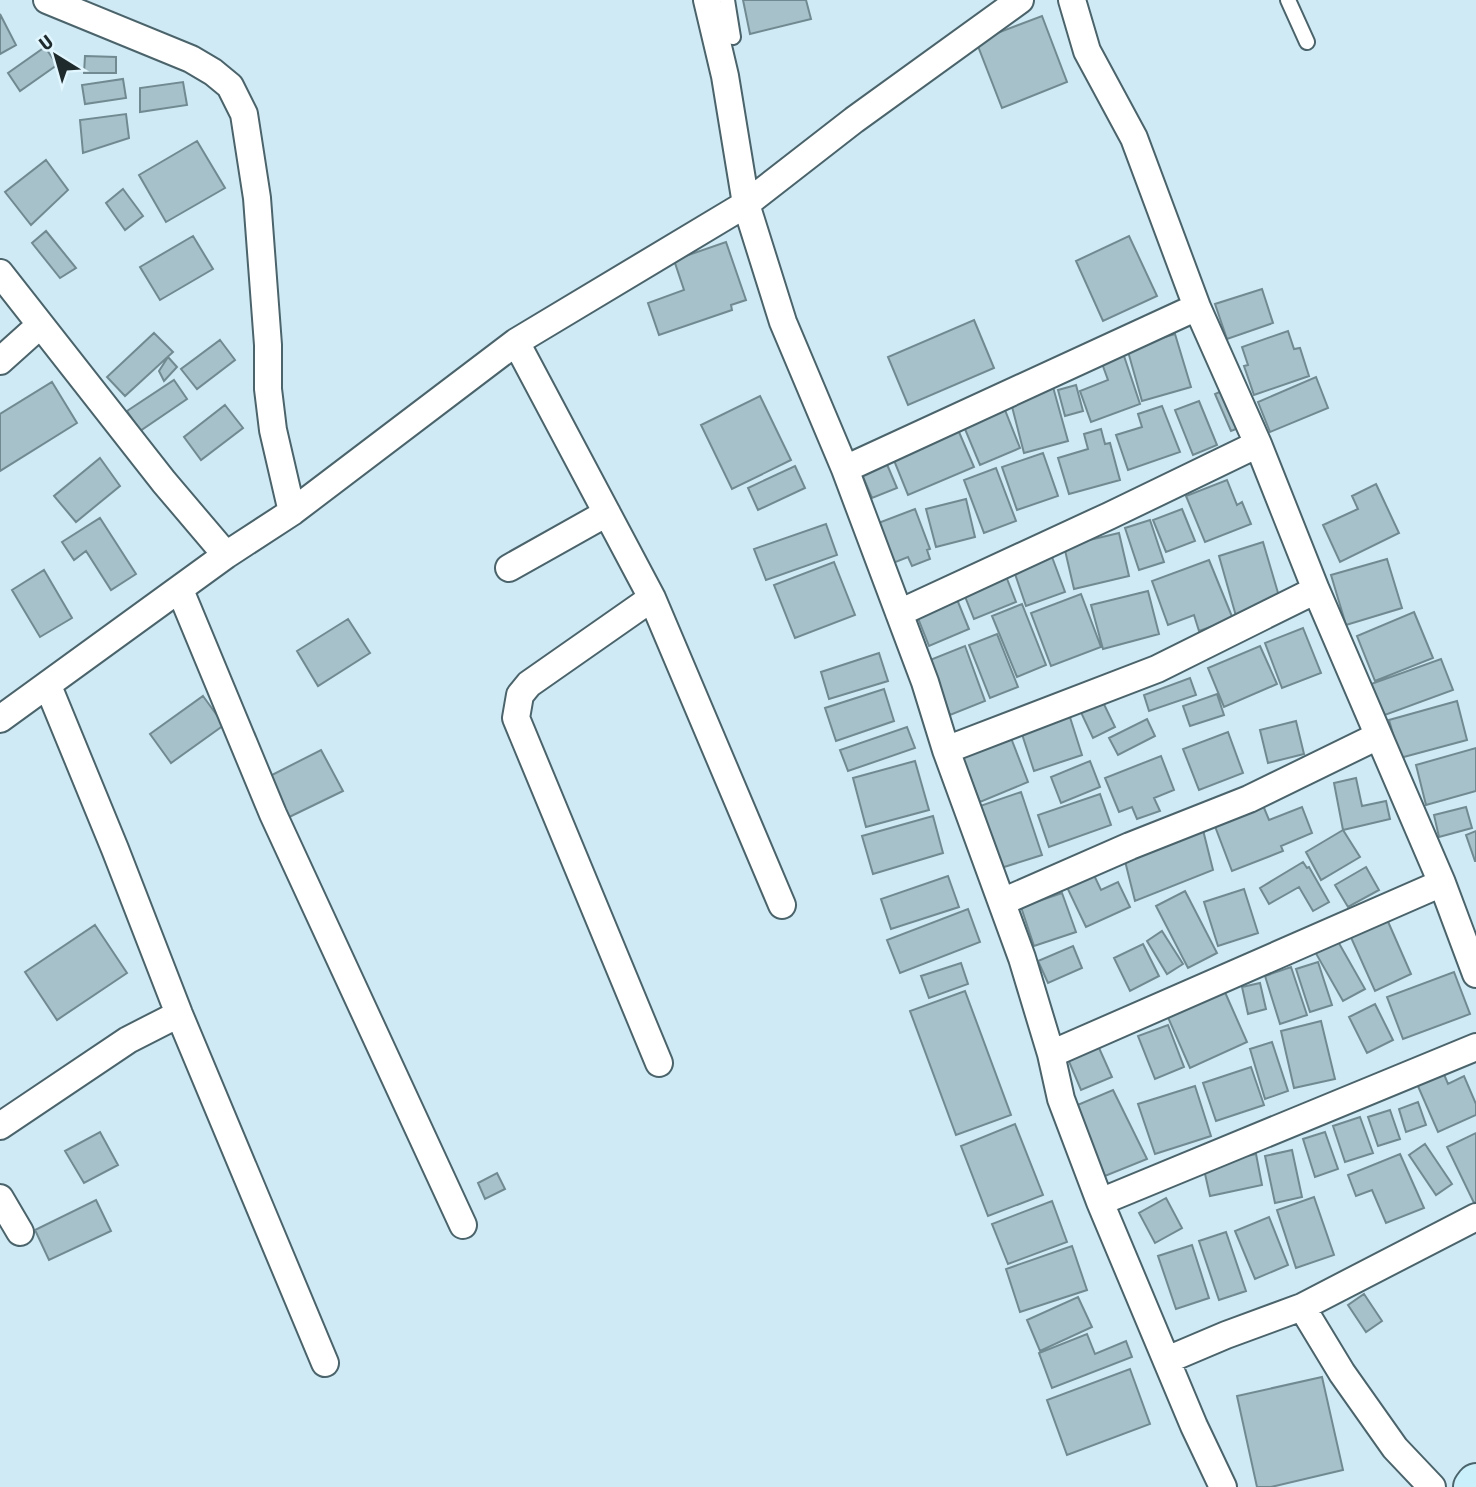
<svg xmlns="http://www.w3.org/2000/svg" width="1476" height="1487" font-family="'Fira Sans Condensed',sans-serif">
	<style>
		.building { fill: #a7c1ca; stroke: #718a92; stroke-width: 2 }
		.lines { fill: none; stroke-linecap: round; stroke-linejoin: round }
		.lane-casing { stroke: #4b636b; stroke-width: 18 }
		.street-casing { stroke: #4b636b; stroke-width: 30 }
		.secondary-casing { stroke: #4b636b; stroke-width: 42 }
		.lane { stroke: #fff; stroke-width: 14 }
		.street { stroke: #fff; stroke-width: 26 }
		.secondary { stroke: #c9f0fb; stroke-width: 38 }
	</style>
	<rect width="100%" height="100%" fill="#cfeaf4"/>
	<!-- building -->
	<path class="building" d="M743 0H806L811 19 750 34Z
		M0 14 16 45 0 54Z
		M1042 16 1067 82 1002 108 976 41Z
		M45 47 57 65 20 91 8 73Z
		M85 56 116 57V73H84Z
		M123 79 126 98 85 104 82 85Z
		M183 82 187 105 140 112V88Z
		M126 114 129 138 83 153 80 120Z
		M197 141 225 188 166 222 139 175Z
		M46 160 68 190 31 225 5 192Z
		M123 189 143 216 125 230 106 203Z
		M46 231 76 268 60 278 32 243Z
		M193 236 213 269 160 300 140 267Z
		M1129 236 1157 296 1103 321 1076 261Z
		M726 242 746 300 731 305 732 310 659 335 648 303 684 290 674 260Z
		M1262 289 1273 323 1227 339 1215 304Z
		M974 320 994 368 908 405 888 357Z
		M1288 331 1294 349 1300 348 1309 376 1254 395 1244 366 1248 365 1242 347Z
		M154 333 173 352 125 396 107 377Z
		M1175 334 1191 387 1142 401 1127 348Z
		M220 340 235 360 197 389 181 369Z
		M1122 350 1140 404 1091 422 1080 391 1108 380 1100 358Z
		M168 357 177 367 164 381 159 371Z
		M1316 377 1328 408 1270 432 1258 402Z
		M174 380 187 399 140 431 127 411Z
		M52 382 77 423 0 471V414Z
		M1076 385 1083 411 1065 416 1058 390Z
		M1233 386 1249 424 1231 431 1215 394Z
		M1053 387 1068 441 1024 453 1010 399Z
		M760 396 791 460 732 489 701 425Z
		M1199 401 1217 445 1193 455 1175 410Z
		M225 405 243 428 201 460 184 437Z
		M1003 405 1020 448 980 465 962 422Z
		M1162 406 1180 452 1128 470 1116 435 1142 427 1138 414Z
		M956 425 974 467 908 495 891 453Z
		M1101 429 1105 444 1110 443 1120 480 1069 494 1058 458 1088 449 1084 434Z
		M1043 453 1058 496 1017 510 1002 467Z
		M883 455 897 488 872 498 858 465Z
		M100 458 120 486 76 522 54 496Z
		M795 466 805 488 758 510 748 488Z
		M996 468 1016 521 984 533 964 480Z
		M1227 480 1237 505 1242 502 1251 524 1205 542 1186 496Z
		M1376 484 1399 533 1340 562 1323 525 1358 509 1352 496Z
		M966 499 975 537 936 547 926 509Z
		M915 509 930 549 927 550 930 559 912 566 908 557 888 565 873 525Z
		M1182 509 1195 541 1166 552 1153 520Z
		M100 518 136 574 111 590 86 551 74 560 62 542Z
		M1150 520 1164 562 1139 570 1125 528Z
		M826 524 837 555 766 580 754 549Z
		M1119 533 1129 576 1074 589 1064 546Z
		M1263 542 1281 603 1236 616 1219 556Z
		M1052 557 1065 592 1026 606 1014 571Z
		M1387 559 1402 608 1346 625 1331 575Z
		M1209 560 1233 619 1199 631 1194 615 1168 625 1152 581Z
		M834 562 855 615 795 638 774 585Z
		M44 570 72 618 40 637 12 590Z
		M1004 571 1016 602 974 619 962 589Z
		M1148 591 1159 634 1103 649 1091 605Z
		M954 592 969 629 929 646 914 608Z
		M1081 594 1101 647 1051 666 1031 613Z
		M1022 604 1046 665 1017 677 992 616Z
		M1414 612 1433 658 1375 681 1357 636Z
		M348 619 370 653 318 686 297 651Z
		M1303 628 1321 673 1282 688 1265 643Z
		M997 634 1018 687 990 698 969 645Z
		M965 646 985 701 950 715 930 660Z
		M1260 646 1277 684 1224 707 1208 668Z
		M879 653 888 681 829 699 821 672Z
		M1441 659 1453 690 1382 716 1371 684Z
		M1190 678 1196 695 1149 711 1144 695Z
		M884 689 894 721 836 741 825 708Z
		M1217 694 1224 715 1190 726 1183 706Z
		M203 696 224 725 171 763 150 734Z
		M1100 696 1115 727 1093 738 1078 706Z
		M1457 701 1467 740 1400 758 1389 720Z
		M1068 711 1082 755 1034 771 1020 728Z
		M1147 719 1155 736 1118 755 1109 738Z
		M1296 721 1304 754 1268 763 1260 730Z
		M907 727 915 748 848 771 840 750Z
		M1228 732 1243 773 1199 790 1183 749Z
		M1011 738 1028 782 980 802 962 757Z
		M1476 748V791L1426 805 1416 765Z
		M321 750 343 791 283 820 268 777Z
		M1161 756 1174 790 1154 798 1160 811 1137 819 1132 807 1119 812 1105 778Z
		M915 761 929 810 866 827 853 778Z
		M1090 761 1100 787 1061 803 1051 777Z
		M1356 778 1362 806 1386 801 1390 819 1343 830 1334 783Z
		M1021 792 1042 855 1001 868 980 806Z
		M1100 794 1111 825 1049 847 1038 815Z
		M1262 803 1269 820 1302 807 1312 833 1281 846 1283 851 1232 871 1213 821Z
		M1466 807 1472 828 1439 837 1434 815Z
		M933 816 943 853 873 874 862 836Z
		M1203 830 1213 870 1135 901 1125 861Z
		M1343 830 1360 857 1321 880 1306 852Z
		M1476 831V861H1475L1466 835Z
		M1303 862 1307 868 1309 867 1329 902 1313 911 1299 887 1269 904 1260 888Z
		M1366 867 1379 890 1348 907 1335 885Z
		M1092 871 1101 890 1118 882 1130 907 1086 927 1065 883Z
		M948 876 959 907 891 929 881 899Z
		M1244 889 1258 933 1218 946 1204 902Z
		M1185 891 1217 953 1188 968 1156 906Z
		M1062 893 1076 932 1034 946 1021 907Z
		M968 909 980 942 900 973 887 940Z
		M1386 917 1411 974 1375 991 1349 933Z
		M95 925 127 973 57 1020 25 972Z
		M1162 931 1183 964 1167 974 1147 941Z
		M1336 938 1365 989 1343 1001 1314 950Z
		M1143 944 1159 976 1130 991 1114 958Z
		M1073 946 1082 968 1048 983 1038 961Z
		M1318 962 1332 1005 1310 1012 1296 969Z
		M961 963 968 984 929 998 921 976Z
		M1291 967 1307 1015 1280 1024 1265 976Z
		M1454 972 1470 1014 1403 1039 1387 997Z
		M1260 983 1266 1009 1248 1014 1242 987Z
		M1224 990 1247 1042 1190 1068 1167 1015Z
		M965 991 1011 1115 956 1135 910 1011Z
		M1375 1004 1393 1040 1367 1053 1349 1017Z
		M1321 1021 1335 1079 1294 1088 1281 1031Z
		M1168 1025 1184 1067 1155 1079 1138 1036Z
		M1095 1039 1112 1077 1081 1090 1065 1052Z
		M1272 1042 1288 1091 1265 1099 1250 1049Z
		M1251 1067 1264 1105 1216 1121 1203 1083Z
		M1443 1072 1448 1084 1464 1076 1476 1104V1115L1438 1132 1417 1084Z
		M1195 1086 1211 1136 1155 1154 1138 1104Z
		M1113 1090 1147 1159 1100 1178 1068 1109Z
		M1418 1102 1426 1125 1406 1132 1399 1109Z
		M1390 1110 1400 1139 1378 1146 1368 1117Z
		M1360 1117 1373 1153 1345 1162 1333 1126Z
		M1015 1124 1043 1195 988 1216 961 1146Z
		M100 1132 118 1165 84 1183 65 1151Z
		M1325 1132 1338 1169 1315 1177 1303 1139Z
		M1476 1133V1202L1474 1203 1447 1147Z
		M1425 1144 1452 1184 1436 1195 1409 1155Z
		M1292 1150 1302 1197 1275 1203 1265 1156Z
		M1256 1154 1262 1185 1210 1196 1203 1165Z
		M1400 1154 1424 1208 1386 1223 1372 1190 1356 1196 1348 1175Z
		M497 1173 505 1189 485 1199 478 1183Z
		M1314 1197 1334 1255 1296 1268 1277 1210Z
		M1166 1198 1182 1228 1155 1243 1139 1213Z
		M96 1200 111 1231 49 1260 35 1230Z
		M1052 1201 1067 1242 1008 1264 992 1224Z
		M1269 1217 1288 1265 1255 1279 1235 1231Z
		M1226 1232 1246 1291 1219 1300 1199 1241Z
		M1192 1245 1209 1298 1176 1309 1158 1256Z
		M1072 1246 1087 1290 1020 1312 1006 1269Z
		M1364 1294 1382 1321 1366 1332 1348 1305Z
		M1078 1297 1092 1327 1040 1351 1027 1320Z
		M1087 1334 1095 1354 1126 1341 1132 1357 1052 1388 1039 1353Z
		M1130 1369 1150 1424 1067 1455 1047 1400Z
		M1322 1377 1343 1470 1271 1487H1257L1237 1396Z"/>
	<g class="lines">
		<!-- lane casing -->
		<g class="lane-casing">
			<path id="lane" d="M727 0 733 37
				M1288 0 1307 42"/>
		</g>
		<!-- street casing -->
		<g class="street-casing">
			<path id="street" d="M47 0 191 59 213 72 230 86 244 114 257 198 268 345V389L273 430 292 512
				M707 0 725 76 746 204 783 322 845 469 925 682 946 750 1022 958 1051 1054 1061 1099 1100 1202 1194 1426 1223 1487
				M1072 0 1087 51 1134 138 1197 307
				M0 273 164 482 226 555
				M516 342 652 598 782 905
				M0 361 39 326
				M845 469 1197 307 1258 444 1316 590 1442 883 1476 974
				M509 568 607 513
				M180 590 273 814 463 1225
				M652 598 529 684 520 695 516 718 659 1063
				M899 613 1109 516 1258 444
				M48 686 115 849 179 1014 325 1363
				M0 719 226 555 292 512 516 342 746 204 854 120 1020 0
				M946 750 1157 669 1316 590
				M1002 902 1130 846 1249 799 1378 736
				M1051 1054 1442 883
				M0 1126 128 1040 179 1014
				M0 1198 20 1232
				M1100 1202 1476 1047
				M1302 1307 1476 1217
				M1167 1360 1226 1335 1302 1307 1342 1373 1395 1448 1432 1487"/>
		</g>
		<!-- secondary casing -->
		<g class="secondary-casing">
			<path id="secondary" d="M1473 1487 1476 1483"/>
		</g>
		<!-- lane -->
		<use href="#lane" class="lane"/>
		<!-- street -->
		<use href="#street" class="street"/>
		<!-- secondary -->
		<use href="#secondary" class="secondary"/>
	</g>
	<!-- north arrow -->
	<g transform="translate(56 56) rotate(323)" stroke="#e1f6fe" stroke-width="5" paint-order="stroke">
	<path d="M0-5L12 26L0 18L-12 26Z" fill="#1f2a2d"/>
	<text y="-10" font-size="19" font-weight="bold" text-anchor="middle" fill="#1f2a2d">U</text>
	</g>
</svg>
